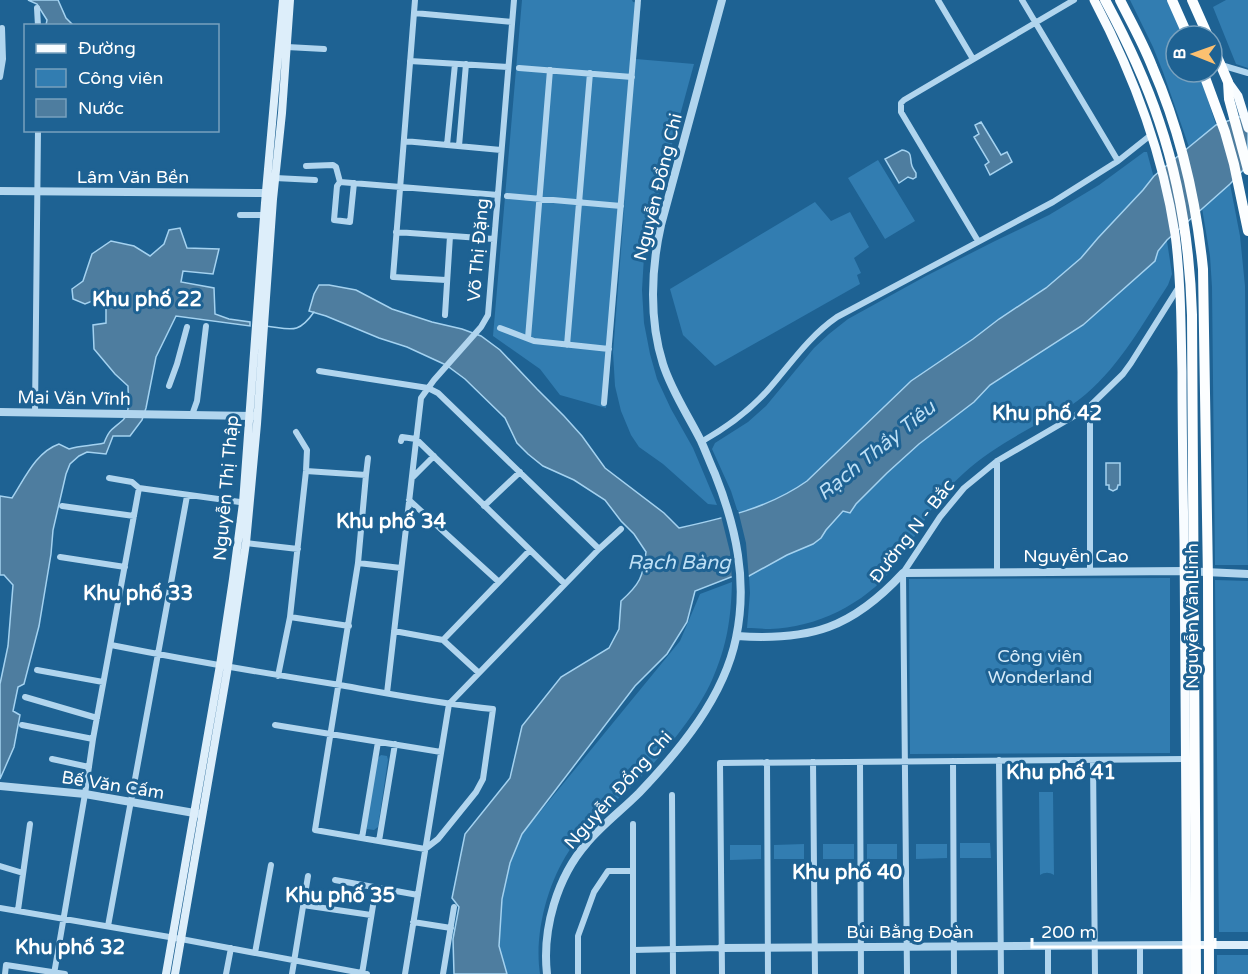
<svg xmlns="http://www.w3.org/2000/svg" width="1248" height="974" font-family="'Varela Round',sans-serif">
	<style>
		.green { fill: #327db1 }
		.water { fill: #4e7d9f; stroke: #a4d2f0; stroke-width: 1.5 }
		.pier { fill: #1e6293 }
		.lines { fill: none; stroke-linecap: round; stroke-linejoin: round }
		.stream { stroke: #a4d2f0; stroke-width: 1.5 }
		.minor { stroke: #b1d5ee; stroke-width: 6 }
		.tertiary { stroke: #b1d5ee; stroke-width: 8 }
		.secondary { stroke: #ddeefa; stroke-width: 8 }
		.primary { stroke: #f8fcff; stroke-width: 9 }
		.trunk { stroke: #fcfeff; stroke-width: 10 }
		.labels { text-anchor: middle; stroke-width: 6; stroke-linejoin: round; paint-order: stroke }
		.street-label { font-size: 18px; fill: #fff; stroke: #1e6293 }
		.park-label { font-size: 18px; fill: #d7ecfa; stroke: #1e6293 }
		.neighbourhood-label { font-size: 20px; font-weight: bold; fill: #fff; stroke: #1e6293 }
		.water-label { font-size: 20px; font-style: italic; fill: #bddff5; stroke: #1e6293 }
	</style>
	<rect width="100%" height="100%" fill="#1e6293"/>
	<!-- green -->
	<path class="green" d="M522 0H632L633 2 641 3 636 59 694 64 650 225 644 256 642 290 644 323 650 354 657 379 671 409 693 448 717 505 708 504 663 464 639 447 631 435 621 411 615 386 613 352 626 187 606 408 560 395 540 369 493 336Z
		M1130 0H1169L1185 36H1176V72H1199L1216 125 1189 147 1163 72 1153 47Z
		M1226 0H1248V68L1236 64 1213 7Z
		M1144 152H1147L1148 156 1157 189 1099 245 821 479 742 525 731 491 712 449 715 443 748 422 766 406 814 348 829 334 848 319 926 276 995 241 1049 215 1099 185Z
		M878 160 915 221 885 239 848 178Z
		M1230 184 1240 236 1245 286 1248 565H1215L1212 287 1210 256 1202 208Z
		M815 202 831 221 850 212 869 247 854 258 861 273 857 275 860 284 715 366 683 335 670 289Z
		M1165 228 1172 274 1168 285C1143 323 1121 364 1086 394 1075 404 1061 411 1048 418 1018 435 989 450 964 473 954 482 944 492 936 503 921 524 909 548 893 568 865 604 815 628 770 629 762 629 755 628 747 628L750 593 749 576Z
		M1170 578V753L910 754 909 579Z
		M1215 580 1248 581V932H1219Z
		M732 582C731 619 727 646 712 680 696 716 660 758 632 786 611 806 585 826 569 851 547 884 534 935 540 974H507L499 946 502 899 510 863 522 834 680 641 700 594Z
		M381 755 387 756 388 760 378 827 374 830 367 829 366 825 377 759Z
		M1039 792H1053L1054 875C1049 872 1045 872 1040 875Z
		M960 843H990L991 858H960Z
		M804 844V859H774V845Z
		M823 844H854V859H823Z
		M867 844H897V859H867Z
		M916 844H947V858L916 859Z
		M730 845H761V859L730 860Z
		M1217 955H1248V974H1217Z"/>
	<!-- water -->
	<path class="water" d="M28 0H58L66 18 73 25H46L47 20 37 4Z
		M1248 114V165L1230 184 1167 240 1158 251 1155 261 1083 325 990 385 974 402 919 444 887 473 856 504 850 513 843 511 826 530 821 538 813 544 787 555 749 576 731 577 695 591 687 622 667 654 635 686 522 834 510 863 502 899 499 946 507 974H454L453 939 459 907 452 898 465 834 510 778 522 726 561 677 609 648 619 629 621 601C640 584 643 577 646 552L634 534 621 521 605 500 574 480 543 466 528 454 517 443 505 418 465 379 446 365 407 347 379 338 326 316 309 311 314 294 319 285H329L356 290 392 309 432 322 462 329 481 336 500 350 537 389 564 416 582 436 605 468 664 513 679 528C724 518 769 508 807 481L911 381 973 339 999 319 1046 288 1081 258 1098 238 1143 190 1154 176 1189 147 1216 125Z
		M981 122 1001 155 1007 152 1012 162 990 175 985 165 989 162 974 137 979 134 975 125Z
		M902 150C914 152 909 158 912 166 913 169 915 171 916 173V177L913 179 908 177 899 183 885 159Z
		M180 228 187 248 219 249 213 274 183 271 181 282 214 288 215 314 229 319 250 322V326L176 316 156 357 146 408 142 420 130 436H113L106 454 87 452 79 456 70 464 66 474 53 530 51 554 39 626 24 684 18 687 13 711 20 715 14 747 0 779V684L8 646 13 585 4 575H0V496L12 498C25 478 36 452 59 444L69 449C81 445 92 446 104 443 110 428 112 430 123 420 131 412 128 396 128 386L115 374 94 349 93 325 106 323V307L97 299 85 304 73 299 72 289 83 281 92 254 111 241 134 246 150 256 164 244 169 230Z
		M1106 463H1120V485H1118L1117 489 1113 491 1109 489V485H1106Z"/>
	<!-- pier -->
	<path class="pier" d="M738 510 746 543 749 579 732 580 730 552 721 516Z"/>
	<g class="lines">
		<!-- stream -->
		<path class="stream" d="M266 326C291 329 298 335 314 312"/>
		<!-- minor -->
		<path class="minor" d="M415 0 393 277 446 280
			M938 0 973 59
			M1022 0 1118 161
			M37 8 38 26
			M414 13 512 22
			M287 47 324 49
			M410 61 508 67
			M1221 65 1248 73
			M519 68 632 77
			M0 77 3 59 2 28
			M404 141 501 150
			M447 145 455 64
			M459 146 466 64
			M306 166 333 165 336 167 340 182
			M275 178 315 180
			M354 183 350 222 334 220 337 186 340 182 498 195
			M507 196 621 206
			M240 215H264
			M396 232 494 239
			M978 241 901 112V103L904 100 1074 0
			M445 315 450 236
			M500 328 534 341 609 349
			M528 338 550 70
			M567 345 590 73
			M319 371 428 388 438 393 599 549
			M169 386 177 364 187 327
			M604 403 638 0
			M35 412 38 130
			M192 415 197 401 206 326
			M401 441 402 437 416 439 565 584
			M701 442C726 428 748 412 767 391 790 365 808 337 837 317L1053 202 1118 161 1152 134
			M997 461V572
			M306 471 366 475
			M109 478 132 482 139 488 247 503
			M412 478 434 456
			M409 500 499 582
			M62 506 134 516
			M484 506 520 472
			M246 543 298 549
			M60 557 125 567
			M358 563 401 568
			M1090 571V406
			M290 617 349 626
			M394 631 443 640 479 673
			M443 640 530 550
			M111 645C187 660 263 673 340 685 391 694 441 704 493 709L483 779 476 792 438 839 425 849 315 830 358 563 366 475 368 458
			M37 670 103 682
			M278 676 290 617 306 471 307 450 296 432
			M387 693 421 398 434 380 481 327 488 315 514 0
			M25 697 97 718
			M22 725 93 739
			M275 725 441 752
			M52 759 89 767
			M999 760 1001 974
			M1093 760 1095 974
			M953 761 954 974
			M767 762 768 974
			M813 762 815 974
			M860 762 861 974
			M672 795 673 974
			M362 838 378 742
			M379 841 395 744
			M0 866 23 873
			M335 880 418 895
			M303 905 371 915
			M0 908 181 939 367 974
			M18 910 30 824
			M413 922 451 928
			M108 926 187 496
			M1048 946V974
			M1140 946V974
			M633 950 721 948
			M255 953 271 865
			M5 974 6 965 65 974
			M54 974 85 794 93 739 139 488
			M226 974 231 948
			M292 974 308 876
			M362 974 376 887
			M405 974 449 704 599 549 621 529
			M443 974 454 907
			M578 974V936L594 892 608 871H633
			M633 974V824
			M722 974 720 763 1186 759
			M907 974 903 573 940 517 964 488 997 461 1076 415 1090 406 1123 374 1131 363 1180 285"/>
		<!-- tertiary -->
		<path class="tertiary" d="M0 191 266 193
			M0 412 253 416
			M737 636C811 641 852 628 903 573L1184 571 1248 574
			M0 786 85 794 200 814
			M721 948 1187 945
			M547 974C542 929 557 877 587 843 602 825 622 810 639 793 680 750 724 697 736 638 748 581 736 527 715 474 710 463 706 452 701 441 688 415 672 392 663 364 649 320 651 269 661 225L722 0"/>
		<!-- secondary -->
		<path class="secondary" d="M1191 945H1248
			M166 974 220 665 233 579 243 503 265 203 283 0
			M175 974 227 672 246 543 257 424 273 199 282 113 290 0"/>
		<!-- primary -->
		<path class="primary" d="M1094 0C1133 74 1162 150 1175 234 1181 280 1181 326 1182 372 1182 429 1183 485 1184 541 1186 686 1186 830 1187 974
			M1228 82 1238 96 1248 128"/>
		<!-- trunk -->
		<path class="trunk" d="M1105 0C1126 39 1145 79 1159 121 1180 183 1190 250 1192 315L1196 974
			M1120 0C1131 22 1143 43 1152 66 1180 130 1196 199 1203 269L1208 579 1209 974
			M1172 0 1188 36
			M1192 0 1208 36
			M1212 45 1228 82 1229 99 1248 170
			M1203 72 1225 132 1234 164 1248 231"/>
	</g>
	<g class="labels">
		<!-- street labels -->
		<g class="street-label">
			<text x="133" y="183">Lâm Văn Bền</text>
			<text transform="translate(658 187) rotate(-76)" y="6">Nguyễn Đổng Chi</text>
			<text transform="translate(478 250) rotate(-85)" y="6">Võ Thị Đặng</text>
			<text transform="translate(74 398) rotate(1)" y="6">Mai Văn Vĩnh</text>
			<text transform="translate(226 488) rotate(-85)" y="6">Nguyễn Thị Thập</text>
			<text transform="translate(912 531) rotate(-52)" y="6">Đường N - Bắc</text>
			<text x="1076" y="562">Nguyễn Cao</text>
			<text transform="translate(1192 616) rotate(-90)" y="6">Nguyễn Văn Linh</text>
			<text transform="translate(113 785) rotate(9)" y="6">Bế Văn Cấm</text>
			<text transform="translate(618 790) rotate(-48)" y="6">Nguyễn Đổng Chi</text>
			<text x="910" y="938">Bùi Bằng Đoàn</text>
		</g>
		<!-- park labels -->
		<g class="park-label">
			<text x="1040" y="662">Công viên<tspan x="1040" dy="21">Wonderland</tspan></text>
		</g>
		<!-- neighbourhood labels -->
		<g class="neighbourhood-label">
			<text x="147" y="306">Khu phố 22</text>
			<text x="1047" y="420">Khu phố 42</text>
			<text x="391" y="528">Khu phố 34</text>
			<text x="138" y="600">Khu phố 33</text>
			<text x="1061" y="779">Khu phố 41</text>
			<text x="847" y="879">Khu phố 40</text>
			<text x="340" y="902">Khu phố 35</text>
			<text x="70" y="954">Khu phố 32</text>
		</g>
		<!-- water labels -->
		<g class="water-label">
			<text transform="translate(876 450) rotate(-39)" y="7">Rạch Thầy Tiêu</text>
			<text x="679" y="569">Rạch Bàng</text>
		</g>
	</g>
	<!-- legend -->
	<rect x="24" y="24" width="195" height="108" fill="#1e6293" stroke="#78a1be" stroke-width="1.5"/>
	<rect x="36" y="44" width="30" height="9" fill="#f8fcff" stroke="#78a1be" stroke-width="1.5"/>
	<text x="78" y="54" font-size="18" fill="#ffffff">Đường</text>
	<rect x="36" y="69" width="30" height="18" fill="#327db1" stroke="#78a1be" stroke-width="1.5"/>
	<text x="78" y="84" font-size="18" fill="#ffffff">Công viên</text>
	<rect x="36" y="99" width="30" height="18" fill="#4e7d9f" stroke="#78a1be" stroke-width="1.5"/>
	<text x="78" y="114" font-size="18" fill="#ffffff">Nước</text>
	<!-- north arrow -->
	<g transform="translate(1194 54) rotate(271)"><circle r="28" fill="#1e6293" stroke="#78a1be" stroke-width="1.5"/>
	<path d="M0-4.5L10 22L0 15L-10 22Z" fill="#fcc070"/>
	<text y="-9" font-size="16" font-weight="bold" text-anchor="middle" fill="#ffffff">B</text>
	</g>
	<!-- scale -->
	<path d="M1032 938v9h183v-9" fill="none" stroke="#ffffff" stroke-width="3"/>
	<text x="1041" y="938" font-size="18" fill="#ffffff" stroke="#1e6293" stroke-width="4.5" paint-order="stroke">200 m</text>
</svg>
